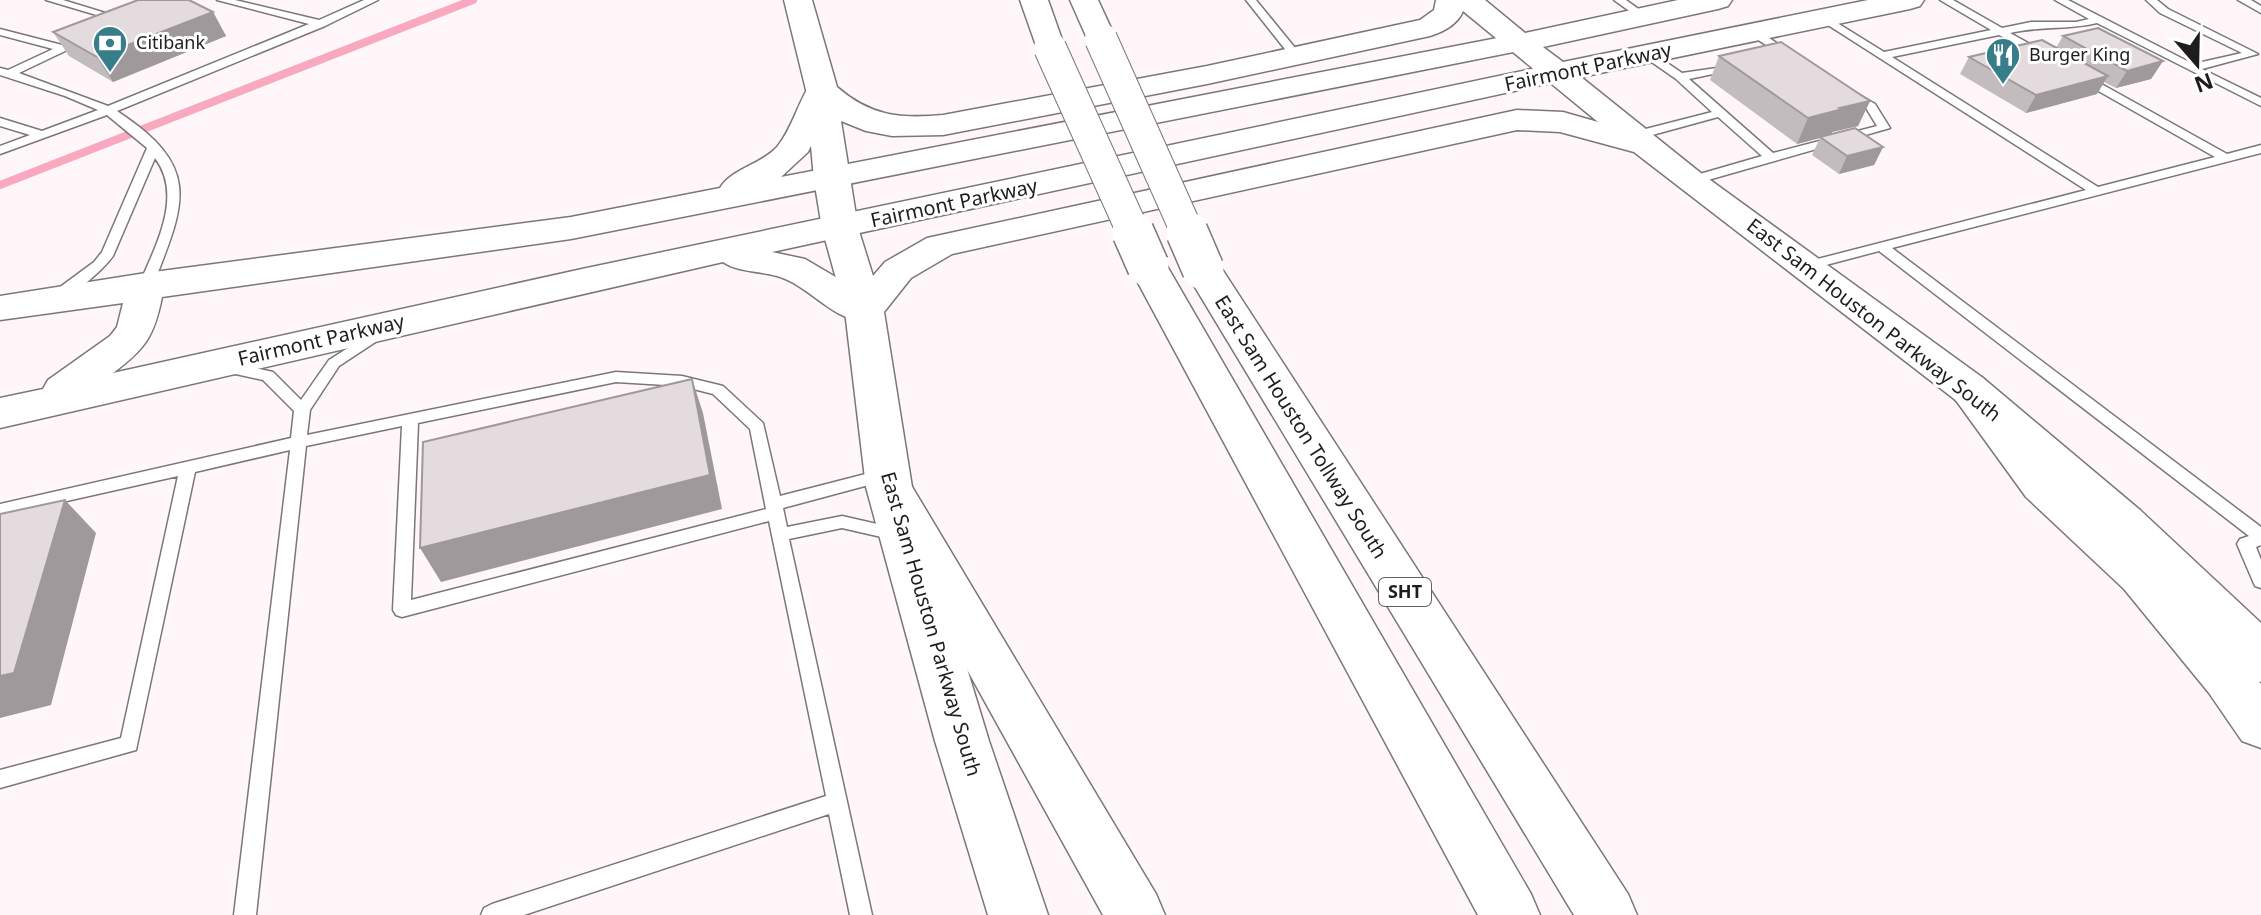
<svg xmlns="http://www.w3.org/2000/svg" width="2261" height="915" font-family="'Noto Sans',sans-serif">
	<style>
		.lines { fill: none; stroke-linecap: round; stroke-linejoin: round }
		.stream { stroke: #f8a9bf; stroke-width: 8 }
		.service-casing { stroke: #7d7678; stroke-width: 3 }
		.secondary-casing { stroke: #7d7678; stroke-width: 3 }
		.primary-casing { stroke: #7d7678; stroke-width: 3 }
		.motorway-casing { stroke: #7d7678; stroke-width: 3 }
		.service { fill: #fff; fill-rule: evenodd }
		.secondary { fill: #fff; fill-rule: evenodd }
		.primary { fill: #fff; fill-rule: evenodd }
		.motorway { fill: #fff; fill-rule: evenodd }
		.motorway-bridge-far1-casing { stroke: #7d7678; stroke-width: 34; stroke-linecap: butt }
		.motorway-bridge-casing { stroke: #7d7678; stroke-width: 44; stroke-linecap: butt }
		.motorway-bridge-far1 { stroke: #fff; stroke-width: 32 }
		.motorway-bridge { stroke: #fff; stroke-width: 41 }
		.wall { fill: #c3bcbe }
		.shaded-wall { fill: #9f999b }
		.building { fill: #e3dbdd; stroke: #9f999b; stroke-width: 2 }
		.labels { text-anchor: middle; stroke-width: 6; stroke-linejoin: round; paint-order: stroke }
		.far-poi-label { font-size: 18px; fill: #1e1c1c; stroke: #fff; text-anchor: start }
		.shield { fill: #fff; stroke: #626060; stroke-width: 2 }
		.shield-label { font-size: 18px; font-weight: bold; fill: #1e1c1c }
		.street-label { font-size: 20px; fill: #1e1c1c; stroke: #fff }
	</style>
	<rect width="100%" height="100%" fill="#fef6f8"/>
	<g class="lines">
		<!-- stream -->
		<path class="stream" d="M0 185 473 0"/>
		<!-- service casing -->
		<g class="service-casing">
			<path id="service" d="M46 0H63L125 19 120 22Z
				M217 0H235L319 20 364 0H378L325 26 117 111C202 167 186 201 153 285L146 289 141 288 139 285C155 247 184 196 155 158L113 256C103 270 69 301 52 299L50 296 52 293 94 262 102 252 147 148 107 115 0 154V146L30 135 0 126V118L42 131 98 110 65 96 0 75V68L8 70 53 49 0 35V29L62 45 76 38H84V42L19 73 108 106 309 24Z
				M1246 0H1256L1300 54V58H1292Z
				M1614 0H1626L1648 16 1639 18Z
				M1940 0H1953L2002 28 2031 22H2076L2089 19 2055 0H2068L2193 64 2242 53 2160 13 2146 0H2157L2168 9 2258 54 2202 69 2261 98V106L2097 23C2068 30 2039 26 2010 33L2046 53V57L2042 58 1999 35 1892 57 2098 187 2215 157 2079 80V76H2087L2227 154 2261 145V153L1892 248 2261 527V545L2256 547 2261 560V588L2255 586 2237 544 2240 539 2249 536 1879 251 1807 270 1800 266 1802 263 2086 190 1817 18 1826 16 1884 52 1991 30Z
				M2238 0H2251L2261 6V13Z
				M1749 30H1757L1796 56 1786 58 1749 34Z
				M1643 52H1651L1682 73 1737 65V69L1689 79 1773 153 1877 126 1866 108 1847 95V91L1851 90 1875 104 1890 128 1694 184H1686V178L1762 156 1718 117 1634 140 1630 139V133L1712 112 1676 79 1643 56Z
				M378 329 383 331 385 334 383 337 339 366 310 410 307 435 616 372 682 376 723 386 763 423 780 496 885 469 891 471 893 475 891 479 783 508 787 527 842 516 899 529 905 530 907 535 905 540 899 541 842 528 789 539 872 915H850L829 814 524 915H481L484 908 492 904 826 796 769 521 402 617 396 615 393 610 402 426 306 446 256 915H234L290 450 195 472 136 750 0 788V770L121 738 178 476 0 516V504L291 438 294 411 263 380 222 371 220 367 222 363 227 362 273 372 301 400 329 360ZM616 382 682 386 713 394 750 429 766 509 411 600 418 423Z"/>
		</g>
		<!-- secondary casing -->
		<g class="secondary-casing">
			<path id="secondary" d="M784 0H812L837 87C870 116 900 119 943 115L1207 66 1420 20 1434 10 1436 0H1485L1525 33 1678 0H1732L1728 6 1718 9 1543 47 1563 62 1868 0H1924L1920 6 1910 9 1581 77 1702 174 1983 378 2140 510 2261 623V682L2243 676 2223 649 2108 534 1953 398 1634 152 1560 132 1517 130 952 254 911 278 884 312 912 487 989 741 1048 915H988L935 741 866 487 845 311 822 228 814 179 806 90ZM1463 11 1598 122 1563 112 1517 110 927 238 885 262 873 276 858 228 841 121 866 131 892 136 943 135 1207 84 1430 36C1443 32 1458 24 1463 11Z"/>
		</g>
		<!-- primary casing -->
		<g class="primary-casing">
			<path id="primary" d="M1523 33 1534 36 1538 42 1534 48 571 239 162 297C154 337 145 349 113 373L582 269 1560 63 1571 65 1575 72 1571 79 1560 81 772 252 805 259 878 302 883 311 878 320C838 330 813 286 777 276 760 271 737 272 723 262L0 428V398L43 389 48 380 110 336 117 327 123 303 0 320V296L146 273 571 217 720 188C731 169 762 164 777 147 792 129 798 102 811 83L822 81 833 83 838 90 808 152 781 177Z"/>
		</g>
		<!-- motorway casing -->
		<g class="motorway-casing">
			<path id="motorway" d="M1020 0H1048L1065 48 1061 54 1050 57 1039 54Z
				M1070 0H1098L1116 39 1112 45 1101 48 1090 45Z
				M1148 255 1161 258 1167 266 1531 894 1540 915H1478L1129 266 1135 258Z
				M1203 257 1216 261 1222 269 1628 894 1637 915H1574L1184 269 1190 261Z
				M1968 374 1983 378 2058 473 2158 563 2245 663 2261 684V748L2242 741 2209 693 2124 589 2026 497 1947 388 1953 378Z
				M889 470 905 475 1156 894 1165 915H1103L866 487 873 475Z"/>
		</g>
		<!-- service -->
		<use href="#service" class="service"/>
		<!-- secondary -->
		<use href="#secondary" class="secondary"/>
		<!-- primary -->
		<use href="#primary" class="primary"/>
		<!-- motorway -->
		<use href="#motorway" class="motorway"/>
		<!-- motorway-bridge-far1 casing -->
		<g class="motorway-bridge-far1-casing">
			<path id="motorway-bridge-far1" d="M1101 39 1188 234
				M1050 48 1134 234"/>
		</g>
		<!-- motorway-bridge casing -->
		<g class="motorway-bridge-casing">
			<path id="motorway-bridge" d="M1133 232 1148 266
				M1187 232 1203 269"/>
		</g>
		<!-- motorway-bridge-far1 -->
		<use href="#motorway-bridge-far1" class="motorway-bridge-far1"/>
		<!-- motorway-bridge -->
		<use href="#motorway-bridge" class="motorway-bridge"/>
	</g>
	<!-- wall -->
	<path class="wall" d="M213 12 226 36 113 82 69 56 53 32Z
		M2063 36 2163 61 2151 79 2116 88 2104 82 2097 94 2026 113 1960 74 1969 57 2056 48Z
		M1719 56 1870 101 1858 126 1832 132V134L1883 147 1874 165 1839 174 1812 155 1820 138 1797 144 1710 80Z"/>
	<!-- shaded-wall -->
	<path class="shaded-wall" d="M213 12 226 36 113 82 97 57Z
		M2163 61 2151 79 2116 88 2127 71Z
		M2108 76 2097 94 2026 113 2036 95Z
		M1870 101 1858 126 1832 132 1831 135 1797 144 1808 118 1840 108Z
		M1883 147 1874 165 1839 174 1847 156Z
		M692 379 703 413 722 509 441 582 420 548Z
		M65 500 96 533 51 705 0 718V676Z"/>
	<!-- building -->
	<path class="building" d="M138 0H189L213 12 97 57 53 32Z
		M2098 28 2163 61 2127 71 2063 36Z
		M2042 40 2108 76 2036 95 1969 57Z
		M1781 42 1870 101 1840 108 1843 109 1808 118 1719 56Z
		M1855 128 1883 147 1847 156 1820 137Z
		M692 379 710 475 420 548 423 442Z
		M65 500 14 673 0 676V514Z"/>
	<!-- icons -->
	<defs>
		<g id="bank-pin" transform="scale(1.8)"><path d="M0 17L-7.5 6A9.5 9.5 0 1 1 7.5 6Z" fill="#387d8a" stroke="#fff"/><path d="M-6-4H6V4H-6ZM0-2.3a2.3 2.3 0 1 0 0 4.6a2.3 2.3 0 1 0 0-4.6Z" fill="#fff"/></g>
		<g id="restaurant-pin" transform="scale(1.8)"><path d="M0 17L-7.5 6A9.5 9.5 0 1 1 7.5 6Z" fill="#387d8a" stroke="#fff"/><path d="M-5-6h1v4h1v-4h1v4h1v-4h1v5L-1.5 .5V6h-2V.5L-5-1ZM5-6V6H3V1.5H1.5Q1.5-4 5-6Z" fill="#fff"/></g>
	</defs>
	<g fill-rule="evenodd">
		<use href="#bank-pin" x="110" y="43"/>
		<use href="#restaurant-pin" x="2003" y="55"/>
	</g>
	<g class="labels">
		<!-- far-poi labels -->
		<g class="far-poi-label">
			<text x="136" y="49">Citibank</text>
			<text x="2029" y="61">Burger King</text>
		</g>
		<!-- shield labels -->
		<rect class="shield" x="1379" y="578" width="52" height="28" rx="6"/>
		<g class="shield-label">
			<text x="1405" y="598">SHT</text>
		</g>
		<!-- street labels -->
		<g class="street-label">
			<text transform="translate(1588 67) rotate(-12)" y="7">Fairmont Parkway</text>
			<text transform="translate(954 203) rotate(-12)" y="7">Fairmont Parkway</text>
			<text transform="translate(1874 320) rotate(38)" y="7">East Sam Houston Parkway South</text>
			<text transform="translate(321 340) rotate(-13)" y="7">Fairmont Parkway</text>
			<text transform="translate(1301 427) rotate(58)" y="7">East Sam Houston Tollway South</text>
			<text transform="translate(931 624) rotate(74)" y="7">East Sam Houston Parkway South</text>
		</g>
	</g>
	<!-- north arrow -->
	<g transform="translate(2197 64) rotate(160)" stroke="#ffffff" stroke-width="6" paint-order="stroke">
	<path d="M0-6L14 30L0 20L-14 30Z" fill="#1e1c1c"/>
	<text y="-12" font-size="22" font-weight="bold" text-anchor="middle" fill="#1e1c1c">N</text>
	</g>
</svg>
